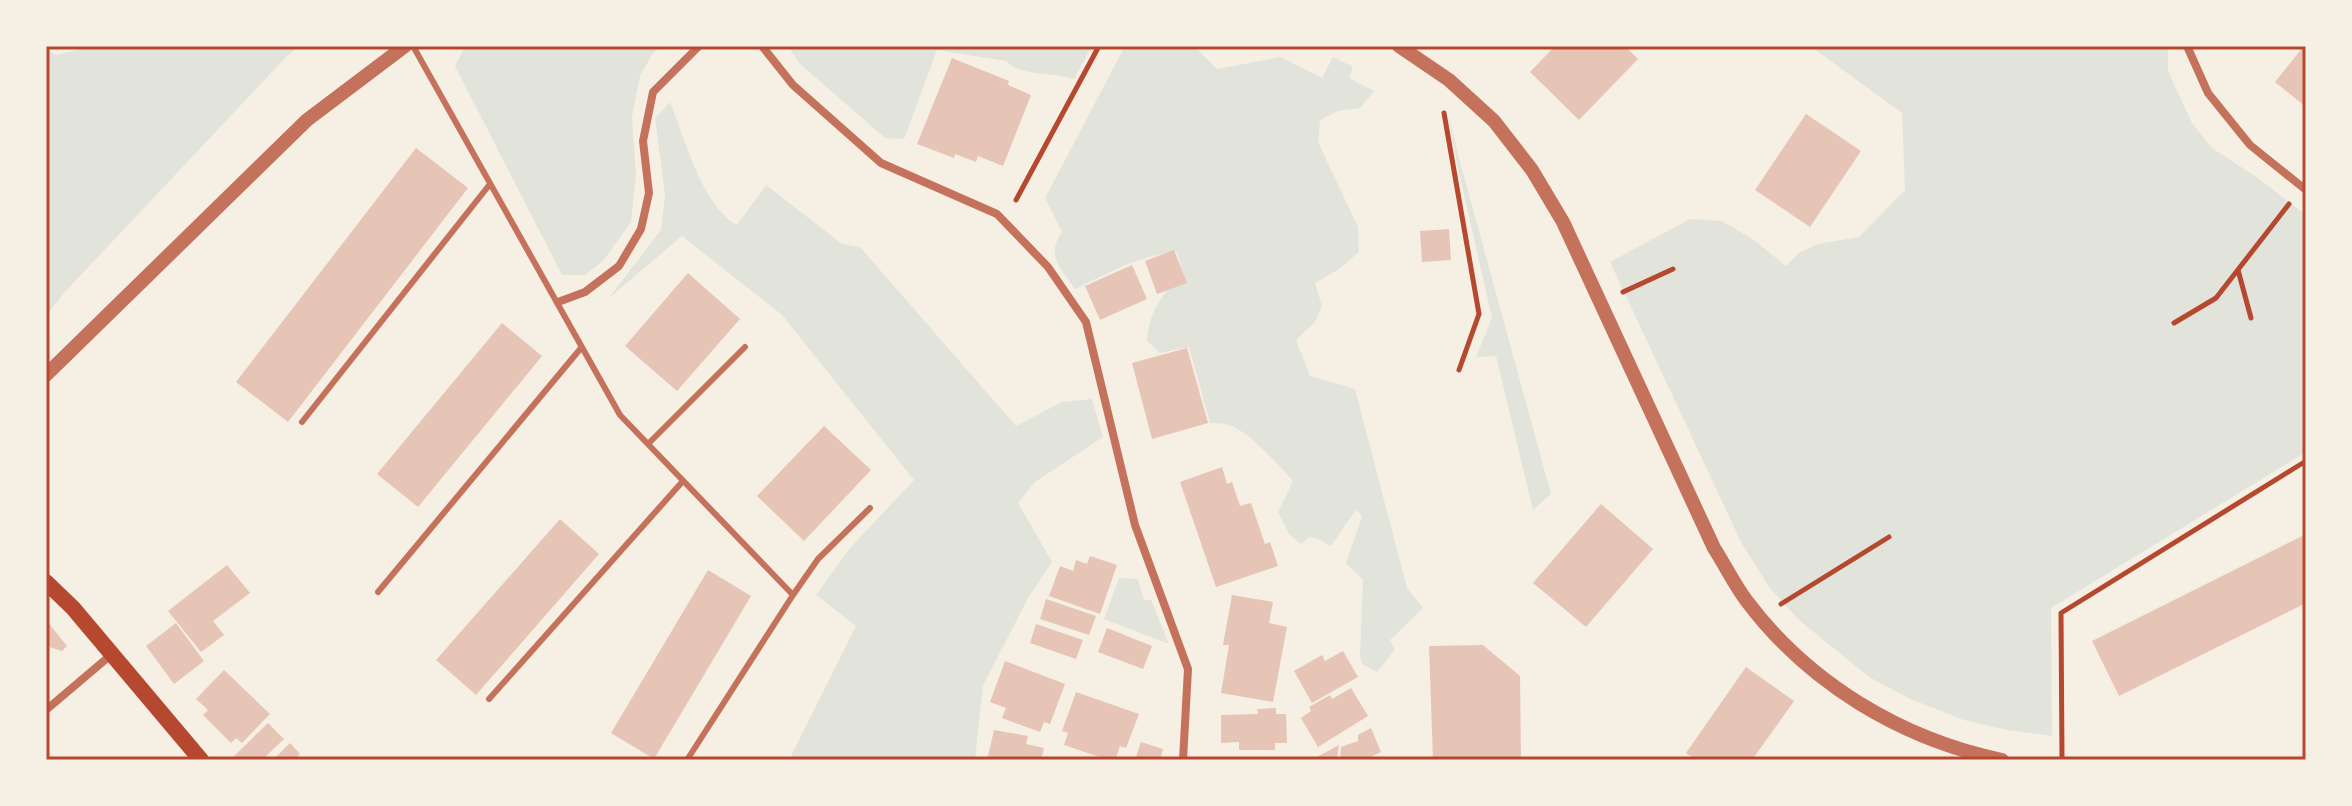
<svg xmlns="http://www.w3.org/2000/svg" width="2352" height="806" font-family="Lato,sans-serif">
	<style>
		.green { fill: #e2e4dc }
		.building { fill: #e6c5b7 }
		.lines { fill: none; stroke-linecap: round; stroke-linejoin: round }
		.path { stroke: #b5482f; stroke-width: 5 }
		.service { stroke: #c5725c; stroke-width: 6 }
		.minor { stroke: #c5725c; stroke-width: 8 }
		.tertiary { stroke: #c5725c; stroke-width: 14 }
		.secondary { stroke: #b5482f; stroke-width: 16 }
		.neatline { fill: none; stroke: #b5482f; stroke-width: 3 }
	</style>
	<rect width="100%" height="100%" fill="#f6efe4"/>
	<!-- green -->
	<path class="green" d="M93 46H299L287 56 64 293 46 316V49L56 55Z
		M465 46H663L653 53 640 76 632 117 636 174 631 222 603 261 585 275H562L455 66Z
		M788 46H1092L1074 79C1052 72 1022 77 1006 61L937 50 904 139 885 138 800 64Z
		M1125 46H1194L1217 69 1281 57 1322 78 1333 57 1353 67 1349 78 1374 91 1360 108 1338 111 1320 120 1318 142 1358 227 1359 252 1339 269 1315 283 1322 306 1315 322 1296 340 1310 376 1355 389 1407 588 1423 608 1390 640 1395 650 1377 672 1362 664 1360 655 1363 580 1346 563 1362 517 1359 512 1355 511 1331 546 1316 538 1309 537 1301 544 1289 534 1278 512 1293 481C1280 466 1247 430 1229 425 1223 423 1216 423 1210 423L1189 347 1160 353 1147 341C1149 308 1164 296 1182 270L1177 252C1137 256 1111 272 1075 289 1061 268 1045 256 1062 232L1045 198Z
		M1810 46H2168V71L2192 123 2212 148 2258 178 2306 215V452L2051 608 2052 736 2007 730 1964 720 1908 698 1869 677 1799 620 1769 587 1741 542 1610 262 1690 219 1722 221 1754 240 1786 266 1800 252 1818 244 1859 237 1905 190 1902 113Z
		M670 102C685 139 702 206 737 225L766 185 842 244 860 247 1016 426 1062 402 1092 399 1103 437 1035 482 1018 503 1052 562 1028 598 983 686 975 760H789L856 626 816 595 850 548 914 480 782 315 682 236 608 299 661 230 665 195 655 118Z
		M1448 113 1459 158 1551 494 1533 510 1496 356 1476 357 1492 318 1456 159Z
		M1119 578 1138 579 1144 600H1151L1169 644 1104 619Z"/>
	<!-- building -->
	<path class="building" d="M1555 46H1625L1638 59 1579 120 1530 72Z
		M2304 46H2306V107L2275 82Z
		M952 58 1009 81 1008 85 1031 95 1003 166 978 156 976 162 955 154 954 158 917 144Z
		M1806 114 1861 151 1810 227 1755 190Z
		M416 148 468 188 288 422 236 382Z
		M1449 229 1451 260 1422 262 1420 231Z
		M1174 250 1187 283 1157 294 1145 261Z
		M1132 265 1147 299 1100 320 1085 286Z
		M688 273 740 319 677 391 625 346Z
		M502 323 542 356 418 507 377 474Z
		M1187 348 1208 423 1152 439 1132 363Z
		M824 426 871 470 804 541 757 496Z
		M1222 467 1227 484 1232 482 1240 506 1251 503 1265 544 1270 542 1278 566 1216 587 1180 482Z
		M1601 504 1653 549 1586 627 1533 583Z
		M560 519 599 554 476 695 436 660Z
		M2306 534V603L2119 696 2092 641Z
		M1090 556 1117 565 1100 614 1049 596 1060 566 1073 571 1076 560 1087 564Z
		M227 565 250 593 213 621 224 635 201 652 168 611Z
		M708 570 751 596 654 759 611 733Z
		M1232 595 1273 602 1269 623 1287 627 1273 702 1221 693 1229 645H1223Z
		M1046 599 1096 616 1089 635 1040 619Z
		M46 620 67 646 62 651 46 646Z
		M176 623 204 661 174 684 146 646Z
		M1036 624 1083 640 1076 659 1030 643Z
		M1107 628 1152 646 1143 669 1098 652Z
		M1483 645 1520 676 1521 760H1433L1429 646Z
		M1343 651 1358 677 1312 703 1294 671 1322 655 1325 661Z
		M1005 661 1065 684 1050 724 1044 722 1040 732 1002 718 1006 708 990 702Z
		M1746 667 1794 701 1752 760H1697L1686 753Z
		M224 670 270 714 242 743 236 738 231 743 203 715 208 710 196 699Z
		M1351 688 1368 716 1318 747 1301 718 1311 711 1309 707 1330 695 1332 699Z
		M1076 692 1139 714 1126 748 1120 746 1115 760H1108L1064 745 1068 733 1062 731Z
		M1276 708V714H1286L1287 743H1275V750H1239V742L1221 743V715L1258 714 1257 709Z
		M268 723 284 739 262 760 231 759Z
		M1371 728 1381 752 1364 760H1340L1341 747 1358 741V735Z
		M994 730 1028 736 1026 744 1044 748 1041 760H987Z
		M1141 742 1163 749 1160 760H1135Z
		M290 743 300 754 294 760H273Z
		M1339 745 1337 760H1316L1317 757Z"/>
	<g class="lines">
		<!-- path -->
		<path class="path" d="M1444 113 1479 314 1459 370
			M1016 200 1099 46
			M2238 270 2251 318
			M1623 292 1673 269
			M2174 323 2216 298 2289 204
			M1781 604 1889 537
			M2062 760 2061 613 2306 461"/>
		<!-- service -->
		<path class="service" d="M413 46 620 415 793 595 687 760
			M302 422 490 184
			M648 444 745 347
			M378 592 581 348
			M793 595 818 559 870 508
			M489 699 683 481"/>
		<!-- minor -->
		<path class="minor" d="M762 46 793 85 881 163 997 214 1048 267 1086 322 1135 525 1188 669 1183 760
			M2187 46 2208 93 2250 145 2306 190
			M558 302 585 292 619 266 641 229 649 193 643 141 653 92 699 46
			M46 710 112 654"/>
		<!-- tertiary -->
		<path class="tertiary" d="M1399 46 1449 80 1494 121 1532 170 1563 222 1714 548C1725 565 1734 584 1746 600 1808 683 1901 739 2002 760
			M46 375 307 120 405 46"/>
		<!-- secondary -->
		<path class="secondary" d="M46 582 73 608 201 760"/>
	</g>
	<!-- border -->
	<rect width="2352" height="806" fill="none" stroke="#f6efe4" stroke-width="96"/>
	<rect x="48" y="48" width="2256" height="710" class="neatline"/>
</svg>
